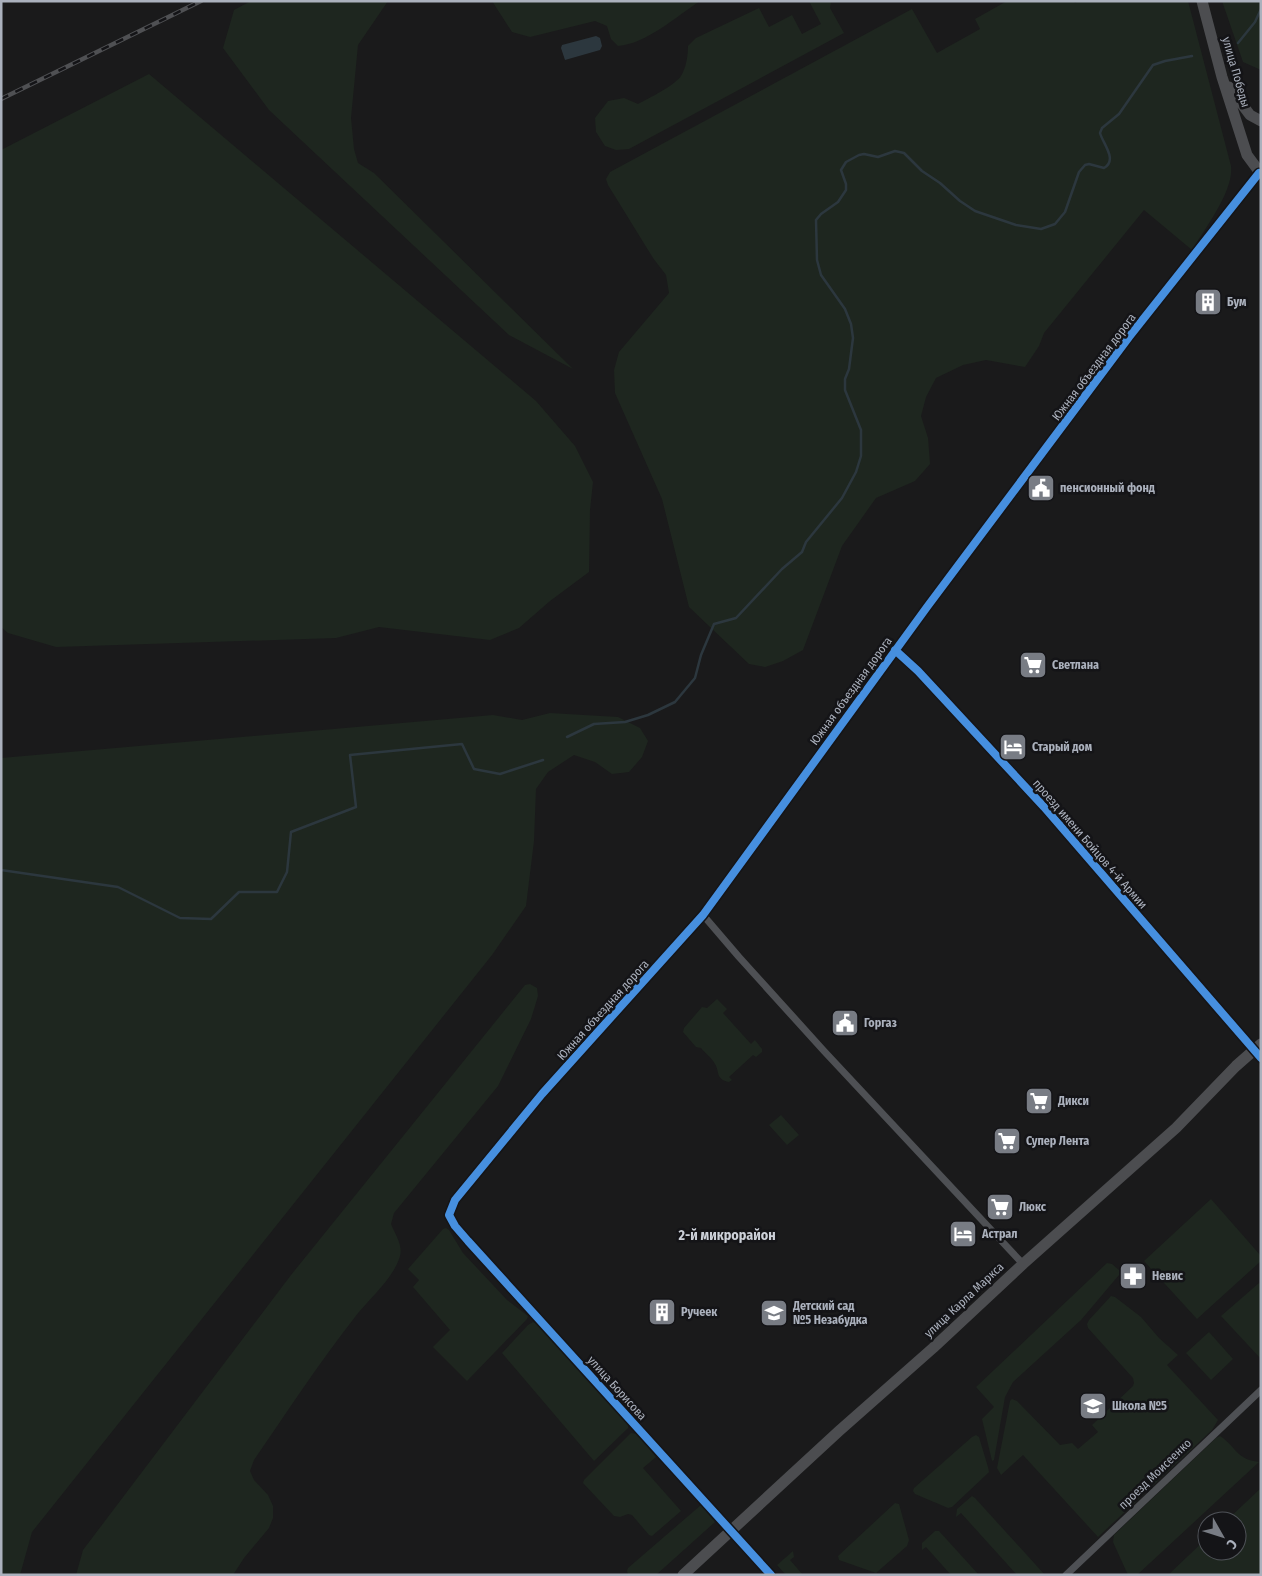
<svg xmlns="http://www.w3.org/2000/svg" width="1262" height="1576" font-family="'Fira Sans Condensed',sans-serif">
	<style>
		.green { fill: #1e261f }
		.water { fill: #2c373e }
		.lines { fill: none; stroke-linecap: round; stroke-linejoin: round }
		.stream { stroke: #2c373e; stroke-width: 2.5 }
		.street { stroke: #4e5054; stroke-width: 7 }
		.secondary { stroke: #4e4e52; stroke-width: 10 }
		.primary { stroke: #4c4d50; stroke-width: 11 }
		.rail-casing { stroke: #4f5053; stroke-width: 4.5 }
		.rail { stroke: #141417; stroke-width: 2.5; stroke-dasharray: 8; stroke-linecap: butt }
		.cycleway-casing { stroke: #141417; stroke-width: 11 }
		.cycleway { stroke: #468fdf; stroke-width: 8 }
		.labels { text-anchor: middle; stroke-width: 5; stroke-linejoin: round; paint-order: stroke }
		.street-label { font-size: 12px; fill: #abb1bd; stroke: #141417 }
		.poi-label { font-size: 12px; font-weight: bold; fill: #abb1bd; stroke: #141417; text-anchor: start }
		.neighbourhood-label { font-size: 14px; font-weight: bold; fill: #ccd0d8; stroke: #141417 }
	</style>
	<rect width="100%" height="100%" fill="#1a1a1b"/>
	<!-- green -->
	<path class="green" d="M251 1H388L358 45 351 118 354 149 358 163 374 173 573 369 509 335 269 110 223 48 234 10Z
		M492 1H700C677 16 646 44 618 46L611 39 607 26 595 21 530 37 512 32Z
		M809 1H831L830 8 844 33 629 149 616 150 605 146 596 132 595 118 608 101 624 98 638 104C649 98 674 86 681 76 686 68 688 56 688 46L696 38 759 8 769 27 792 15 802 34 821 24Z
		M1007 1H1074L1075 3 1078 1H1188L1231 166C1234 191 1205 228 1192 250L1144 210 1044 333 1039 346 1025 367 986 360 963 365 936 378 926 397 921 416 928 438 930 464 915 481 876 498 842 546 803 650 783 661 765 667 749 664 689 607 662 499 615 393 614 370 619 352 669 293 666 275 653 258 608 185 606 179 610 172 912 9 937 53 980 29 975 19Z
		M1222 1H1261V70L1243 62Z
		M149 74 536 401 575 446 593 482 590 510 589 572 550 601 519 628 490 640 379 627 336 638 56 647 8 633 1 627V150Z
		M550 713 618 717 640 728 648 741 642 757 629 772 612 774 595 762 574 755 548 772 536 789 534 841 526 906 492 955 32 1532 20 1575H1V758L493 715 522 720Z
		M530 984 537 988 538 996 531 1019 498 1086 394 1213 391 1224C395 1234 403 1245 400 1256 394 1278 369 1299 355 1317 319 1363 287 1412 254 1460L250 1471 254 1480 268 1495 273 1506V1518L269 1528 244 1558 233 1575H76L83 1550 291 1275 525 985Z
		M717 999 727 1009 723 1013 751 1044 755 1040 762 1049V1052L756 1057 753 1055 729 1077 732 1080 729 1082C715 1079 720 1072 715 1064 712 1058 705 1053 701 1048L696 1047 683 1032 684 1028 702 1007 707 1008Z
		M781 1115 799 1135 787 1145 769 1125Z
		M1211 1199 1261 1256V1261L1197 1319 1144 1261Z
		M446 1228 449 1230 463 1253 507 1300 528 1316 527 1319 467 1381 433 1347 450 1330 413 1287 419 1280 408 1269 443 1229Z
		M1107 1263 1112 1264 1119 1270V1275L1081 1320 1013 1382 1005 1397 994 1460 992 1461 982 1419 994 1407 976 1387Z
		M1259 1283 1261 1285V1359L1221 1316Z
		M1111 1296 1115 1297 1141 1317 1159 1338 1178 1355 1167 1365 1218 1420 1212 1430 1098 1537 1023 1455 1001 1475 997 1468 1010 1401 1012 1399 1017 1401 1060 1445 1072 1443 1078 1449 1098 1432 1092 1425 1133 1386 1134 1383 1133 1378 1088 1328 1087 1324 1089 1320Z
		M533 1322 537 1324 628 1424V1428L625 1431 594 1461 502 1353 528 1325Z
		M1209 1332 1233 1359 1211 1380 1186 1353Z
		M631 1433 637 1434 656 1457 643 1468 681 1511 652 1536 649 1535 632 1515 628 1514 620 1517 614 1516 583 1483 584 1480Z
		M976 1435 979 1437 988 1467 989 1472 986 1475 952 1507 948 1508 915 1494 913 1491 914 1488 972 1437Z
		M1220 1436C1237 1447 1235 1459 1259 1462L1137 1575H1128L1113 1542 1114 1535 1216 1438Z
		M1261 1488V1575H1168L1207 1538V1551H1237V1521H1226Z
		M972 1496 975 1498 1045 1575H1017L961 1513 956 1517 957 1509Z
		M895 1503 899 1504 909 1540 907 1546 876 1573 839 1560 838 1556Z
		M701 1505 715 1522 656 1575H628L627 1571 628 1568Z
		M935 1531H939L979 1575H951L926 1547 922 1550V1543Z
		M793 1551 794 1557 790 1560 803 1575H786L777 1565Z"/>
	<!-- water -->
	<path class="water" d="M596 36 600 38 602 46 600 50 565 60 561 48 562 45Z"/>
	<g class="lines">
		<!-- stream -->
		<path class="stream" d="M1238 43 1255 22 1261 9
			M567 737 594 724 625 722 648 715 675 702 695 678 701 655 714 624 736 618 782 569 802 552 806 542 842 498 856 472 861 456V430L845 390V379L849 369 853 338 851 324 845 309 821 275 817 260 816 220 821 214 838 202 846 190V184L841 170 846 162 859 155 864 154 878 157 895 151 904 153 922 171 940 183 960 201 975 211 1016 225 1041 229 1055 224 1065 212 1079 172 1085 165 1089 164 1104 168C1118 160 1103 144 1100 133L1102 128 1119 114 1153 65 1165 61 1192 56
			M1 870 118 887 180 918 211 919 239 892H277L287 872 291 832 356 807 350 755 462 744 474 769 500 774 543 760"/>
		<!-- street -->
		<path class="street" d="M703 915 739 957 824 1051 1023 1264
			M1066 1575 1261 1390"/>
		<!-- secondary -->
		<path class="secondary" d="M895 650 918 671 1044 807 1261 1058
			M771 1575 468 1241 455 1226 449 1215 455 1200 542 1094 703 915 927 607 1129 337 1259 173"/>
		<!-- primary -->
		<path class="primary" d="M1202 1 1222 77 1247 155 1261 174
			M1229 87 1250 115 1261 121
			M683 1575 839 1431 933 1348 1023 1264 1176 1128 1236 1066 1261 1044"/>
		<!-- rail casing -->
		<g class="rail-casing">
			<path id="rail" d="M1 99 201 1"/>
		</g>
		<!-- rail -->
		<use href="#rail" class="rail"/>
		<!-- cycleway casing -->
		<g class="cycleway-casing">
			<path id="cycleway" d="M895 650 918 671 1044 807 1261 1058
				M771 1575 468 1241 455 1226 449 1215 455 1200 542 1094 703 915 927 607 1129 337 1259 173"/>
		</g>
		<!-- cycleway -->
		<use href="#cycleway" class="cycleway"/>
	</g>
	<!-- icons -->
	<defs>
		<g id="building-square" transform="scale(1.4375)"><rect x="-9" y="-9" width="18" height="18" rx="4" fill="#787c84" stroke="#141417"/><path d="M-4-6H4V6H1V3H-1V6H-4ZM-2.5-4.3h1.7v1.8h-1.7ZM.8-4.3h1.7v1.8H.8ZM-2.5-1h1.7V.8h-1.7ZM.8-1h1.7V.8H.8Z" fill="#fff"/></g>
		<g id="civic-square" transform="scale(1.4375)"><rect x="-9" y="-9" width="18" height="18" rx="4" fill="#787c84" stroke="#141417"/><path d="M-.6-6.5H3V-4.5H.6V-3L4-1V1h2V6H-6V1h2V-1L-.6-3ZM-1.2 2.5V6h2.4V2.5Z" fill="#fff"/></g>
		<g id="supermarket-square" transform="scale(1.4375)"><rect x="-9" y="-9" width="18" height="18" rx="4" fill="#787c84" stroke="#141417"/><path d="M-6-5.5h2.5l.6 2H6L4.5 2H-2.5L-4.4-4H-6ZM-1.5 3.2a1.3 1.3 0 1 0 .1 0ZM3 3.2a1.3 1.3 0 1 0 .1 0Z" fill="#fff"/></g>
		<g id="hotel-square" transform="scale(1.4375)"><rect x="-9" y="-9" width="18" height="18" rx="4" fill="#787c84" stroke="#141417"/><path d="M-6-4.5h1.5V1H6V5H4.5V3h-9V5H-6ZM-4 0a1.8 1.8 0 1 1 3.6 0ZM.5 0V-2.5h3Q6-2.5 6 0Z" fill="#fff"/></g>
		<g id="pharmacy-square" transform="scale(1.4375)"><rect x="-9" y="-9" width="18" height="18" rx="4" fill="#787c84" stroke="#141417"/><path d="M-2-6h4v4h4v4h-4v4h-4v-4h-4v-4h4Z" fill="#fff"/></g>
		<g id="school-square" transform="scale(1.4375)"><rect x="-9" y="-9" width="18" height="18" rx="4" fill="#787c84" stroke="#141417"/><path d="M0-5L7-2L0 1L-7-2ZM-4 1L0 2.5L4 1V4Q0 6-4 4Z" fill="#fff"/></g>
	</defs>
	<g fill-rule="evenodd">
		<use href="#building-square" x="1208" y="302"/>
		<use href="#civic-square" x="1041" y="488"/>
		<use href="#supermarket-square" x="1033" y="665"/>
		<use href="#hotel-square" x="1013" y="747"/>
		<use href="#civic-square" x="845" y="1023"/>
		<use href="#supermarket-square" x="1039" y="1101"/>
		<use href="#supermarket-square" x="1007" y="1141"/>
		<use href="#supermarket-square" x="1000" y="1207"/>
		<use href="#hotel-square" x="963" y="1234"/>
		<use href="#pharmacy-square" x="1133" y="1276"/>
		<use href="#building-square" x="662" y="1312"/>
		<use href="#school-square" x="774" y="1313"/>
		<use href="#school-square" x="1093" y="1406"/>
	</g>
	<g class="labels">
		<!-- street labels -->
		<g class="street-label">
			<text transform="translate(1236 72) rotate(74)" y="4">улица Победы</text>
			<text transform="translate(1094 367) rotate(-53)" y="4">Южная объездная дорога</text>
			<text transform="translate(851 691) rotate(-54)" y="4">Южная объездная дорога</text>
			<text transform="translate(1090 844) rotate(49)" y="4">проезд имени Бойцов 4-й Армии</text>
			<text transform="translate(603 1010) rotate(-48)" y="4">Южная объездная дорога</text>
			<text transform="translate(964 1300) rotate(-43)" y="4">улица Карла Маркса</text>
			<text transform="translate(617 1388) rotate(48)" y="4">улица Борисова</text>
			<text transform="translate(1155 1474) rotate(-44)" y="4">проезд Моисеенко</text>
		</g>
		<!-- poi labels -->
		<g class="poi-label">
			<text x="1227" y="306">Бум</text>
			<text x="1060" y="492">пенсионный фонд</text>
			<text x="1052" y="669">Светлана</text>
			<text x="1032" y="751">Старый дом</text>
			<text x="864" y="1027">Горгаз</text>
			<text x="1058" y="1105">Дикси</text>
			<text x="1026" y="1145">Супер Лента</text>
			<text x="1019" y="1211">Люкс</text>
			<text x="982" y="1238">Астрал</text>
			<text x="1152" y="1280">Невис</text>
			<text x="793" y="1310">Детский сад<tspan x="793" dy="14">№5 Незабудка</tspan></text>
			<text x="681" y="1316">Ручеек</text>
			<text x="1112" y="1410">Школа №5</text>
		</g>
		<!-- neighbourhood labels -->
		<g class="neighbourhood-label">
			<text x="727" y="1240">2-й микрорайон</text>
		</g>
	</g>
	<!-- border -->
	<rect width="1262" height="1576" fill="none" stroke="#abb1bd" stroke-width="5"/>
	<!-- north arrow -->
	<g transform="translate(1222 1536) rotate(129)"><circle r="24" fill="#141417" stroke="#505359"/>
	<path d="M0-4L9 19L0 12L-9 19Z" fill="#787c84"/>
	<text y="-8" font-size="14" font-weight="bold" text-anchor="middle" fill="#abb1bd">С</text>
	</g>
</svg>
